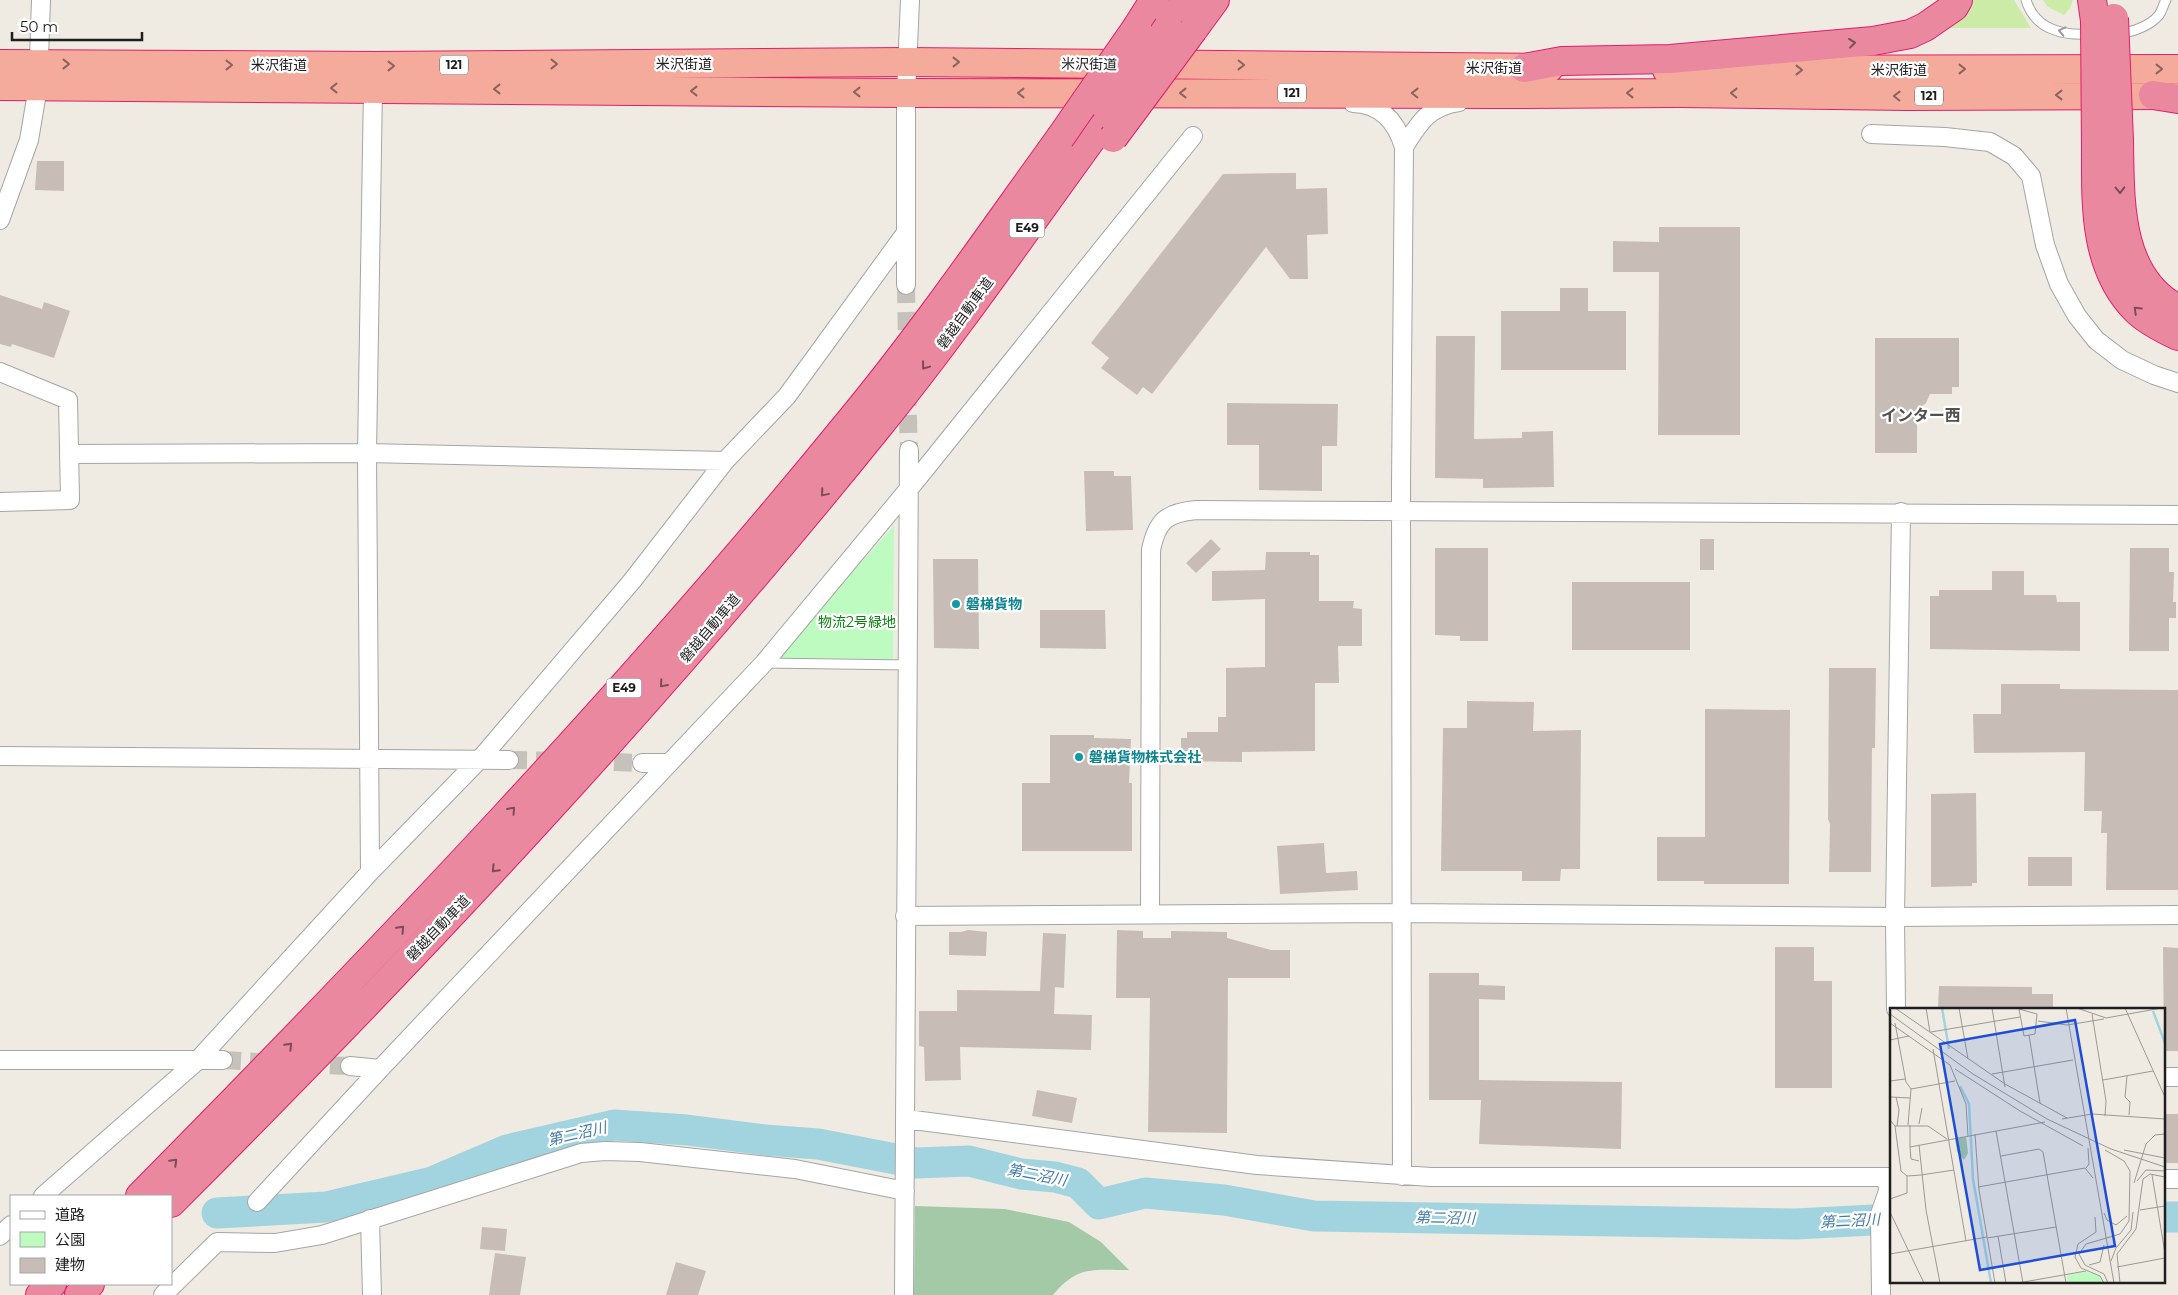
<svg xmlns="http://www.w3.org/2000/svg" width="2178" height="1295" font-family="Montserrat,'Noto Sans JP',sans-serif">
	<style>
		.grass { fill: #cceba7 }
		.cemetery { fill: #a4c9a7 }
		.park { fill: #befbc0 }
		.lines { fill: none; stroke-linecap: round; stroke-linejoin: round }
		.river { stroke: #a2d4df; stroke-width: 31 }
		.building { fill: #c7bdb6 }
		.minor-tunnel { stroke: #c5c2bc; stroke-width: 18; stroke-dasharray: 18 9; stroke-linecap: butt }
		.service-casing { stroke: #a5a5a5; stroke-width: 11 }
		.minor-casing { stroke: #a5a5a5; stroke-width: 20 }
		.trunk-casing { stroke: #e01e6a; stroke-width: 30 }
		.motorway-casing { stroke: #e01e6a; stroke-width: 30 }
		.service { stroke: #fff; stroke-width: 9 }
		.minor { stroke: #fff; stroke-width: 18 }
		.trunk { stroke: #f4ab9c; stroke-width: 28 }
		.motorway { stroke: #ea889f; stroke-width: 28 }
		.motorway-bridge-casing { stroke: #e01e6a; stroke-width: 30; stroke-linecap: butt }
		.motorway-bridge { stroke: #ea889f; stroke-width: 28 }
		.oneway { stroke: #9a9a9a }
		.oneway2 { stroke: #7a4e58 }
		.oneway3 { stroke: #89645d }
		.culture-dot { fill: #0f9aa8; stroke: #fff; stroke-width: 2 }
		.labels { text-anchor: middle; stroke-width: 4.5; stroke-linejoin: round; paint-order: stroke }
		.shield { fill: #fff; stroke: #626262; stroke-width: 1 }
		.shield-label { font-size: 12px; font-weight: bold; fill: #1e1e1e }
		.street-label { font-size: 14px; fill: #1e1e1e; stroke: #fff }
		.culture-label { font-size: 14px; font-weight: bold; fill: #0d838f; stroke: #fff; text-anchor: start }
		.park-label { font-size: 14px; fill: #08800c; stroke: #fff }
		.water-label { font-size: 15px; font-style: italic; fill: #447ba9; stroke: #fff }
		.quarter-label { font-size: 16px; font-weight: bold; fill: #515151; stroke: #fff }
		.inset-river { fill: none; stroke: #a2d4df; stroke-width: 2.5 }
		.inset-road { fill: none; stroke: #9b9994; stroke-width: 1 }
		.view { fill: #1d4ed8; fill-opacity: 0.15; stroke: #1d4ed8; stroke-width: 2.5 }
		.inset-edge { fill: none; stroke: #1e1e1e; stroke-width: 2.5 }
	</style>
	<rect width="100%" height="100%" fill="#efebe3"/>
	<!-- grass -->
	<path class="grass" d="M1972 0H2014L2031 28H1949Z
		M2043 0H2073L2070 8 2064 15 2048 7Z"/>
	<!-- cemetery -->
	<path class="cemetery" d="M915 1206 1005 1209 1069 1222 1101 1242 1129 1270C1093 1270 1078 1265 1053 1295H914Z"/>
	<!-- park -->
	<path class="park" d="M894 526 893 659 775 658Z"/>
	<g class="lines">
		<!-- river -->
		<path class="river" d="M217 1213 326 1207 432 1182 507 1150 614 1125 687 1130 765 1140 818 1144 916 1163 969 1161 1021 1174 1055 1177 1078 1183 1099 1204 1145 1193 1224 1200 1314 1216 1796 1224 1892 1219
			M2164 1217H2178"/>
	</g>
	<!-- building -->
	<path class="building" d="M37 161H64V191L35 190Z
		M1296 173V189L1327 188 1328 234 1307 235 1308 279H1290L1266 247 1152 394 1143 387 1137 395 1101 368 1109 358 1091 343 1223 174Z
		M1659 227H1740V435H1658L1659 272H1613V241L1659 242Z
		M1560 288H1588V311H1626V370H1501V311H1560Z
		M0 295 42 309 44 302 70 311 54 358 12 344 11 347 0 344Z
		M1436 336H1475L1474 439 1522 438V432L1553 431 1554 487 1483 488V479L1435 478Z
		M1875 338H1959V387H1952V394H1930L1926 403 1917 410V453H1875Z
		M1227 403 1338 404 1337 446H1322V491L1259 490V445H1227Z
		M1084 471H1114V476H1131L1133 530 1086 531Z
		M1211 539 1221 549 1196 573 1186 563Z
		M1700 539H1714V570H1700Z
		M1435 548H1488V641H1460V636L1435 635Z
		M2130 548H2169V572H2174L2173 602H2176V618H2169V651H2129Z
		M1266 552H1310V555H1319V601H1354L1353 608 1362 609V646H1338L1339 683H1315V751L1242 752V762L1181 761V738H1187V732H1218V717H1226V668L1265 667V599L1212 601V571L1265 570Z
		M933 559H978L979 649 934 648Z
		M1992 571H2024V595H2056L2057 602H2080V651L1930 649V596H1939V590H1992Z
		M1572 582H1690V650H1572Z
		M1040 610H1105L1106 649 1040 648Z
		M1829 668H1876L1875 748H1872L1871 872H1829L1830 824 1828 819Z
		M2001 684H2060V689L2178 690V890H2106L2107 833H2101L2102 811H2084L2085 752 1974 753 1973 714H2001Z
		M1467 701 1534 702 1533 731 1581 730 1580 869H1561L1560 881H1522V871H1441L1443 728H1467Z
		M1705 709 1790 710 1789 884H1704V881H1657V837H1705Z
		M1050 735H1094V738L1131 739 1129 783H1132V851H1022V783H1050Z
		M1976 793 1977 883H1972V886L1931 887V794Z
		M1324 843 1326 873 1357 871 1358 890 1280 894 1277 846Z
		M2028 857H2072V886H2028Z
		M968 930 987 932 986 956 949 955V932H961Z
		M1117 930 1143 931V938H1171V931L1227 932V938L1271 950H1290V978H1228L1227 1133 1148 1132 1150 998H1116Z
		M1043 933 1066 934 1064 988 1055 987 1054 1014 1092 1015 1091 1050 960 1047 961 1080 925 1081 924 1047 919 1046V1011H957V990L1040 991Z
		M1775 947H1814V981H1832V1088H1775Z
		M2163 947 2178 948V1051H2164Z
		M1429 973H1479V985L1505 986V1000L1479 999V1080L1622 1082 1621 1149 1479 1144 1481 1100H1429Z
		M1939 986 2032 987V994H2053V1009H1938Z
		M1037 1090 1077 1098 1072 1123 1032 1116Z
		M2164 1114H2178V1163H2164Z
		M482 1227 507 1229 505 1251 480 1249Z
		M495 1253 526 1257 520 1295H489Z
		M676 1262 706 1271 698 1295H666Z"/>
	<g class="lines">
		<!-- minor-tunnel -->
		<path class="minor-tunnel" d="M906 285 907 349
			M907 388 909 450
			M509 760 561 761
			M587 761 642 763
			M223 1060 275 1063
			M303 1064 350 1066"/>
		<!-- service casing -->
		<g class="service-casing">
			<path id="service" d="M2026 0C2035 30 2064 36 2092 34
				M2118 33C2131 33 2150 26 2159 15 2162 11 2163 5 2166 0
				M765 663 909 665"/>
		</g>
		<!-- minor casing -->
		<g class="minor-casing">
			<path id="minor" d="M1353 103C1381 104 1396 121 1404 147L1401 485 1402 1176
				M1871 134 1945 137 1990 142 2014 156 2031 176 2045 245 2059 284 2077 316 2096 340 2122 360 2154 375 2178 383
				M1404 147C1419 123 1429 106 1459 102
				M0 220 29 140 38 87 41 0
				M906 285V93L910 0
				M0 372 68 400 70 500 0 502
				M69 454 367 453 725 461
				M0 756 509 760
				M642 763H669
				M370 872 367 453 373 88
				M1150 914 1151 550C1157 520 1167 513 1196 510L2178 515
				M905 916 1401 913 1895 917 2178 915
				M1896 1009 1895 917 1901 512
				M0 1060H223
				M350 1066 380 1069
				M2164 1077H2178
				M906 1119 1257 1165 1431 1177H1892
				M2164 1179H2178
				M43 1196 196 1062 370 872 481 758 632 581 725 461 787 396 905 234
				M257 1202 380 1069 764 663 917 479 1193 136
				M370 1219 372 1295
				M0 1236 11 1225
				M163 1295 217 1242 275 1243 322 1235 581 1153 605 1151 640 1152 795 1169 905 1191
				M904 1295 909 450
				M1881 1295 1880 1214 1888 1191 1887 1177"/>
		</g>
		<!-- trunk casing -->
		<g class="trunk-casing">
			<path id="trunk" d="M0 64 375 66 907 62 1549 68
				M1667 70 2178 69
				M0 86 906 93 1505 94 1679 93 1907 96 2176 95"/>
		</g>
		<!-- motorway casing -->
		<g class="motorway-casing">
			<path id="motorway" d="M2092 0 2095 21
				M1137 27 1154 0
				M1168 27 1185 0
				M1193 30 1215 0
				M1524 68 1562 61 1670 59 1873 41 1910 34 1925 27 1954 7 1958 0
				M2153 95 2178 99
				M2119 141C2120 200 2117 277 2178 309
				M2096 147C2096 202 2093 267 2136 310 2147 321 2163 329 2178 336
				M140 1196C388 945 631 690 854 416 927 327 992 232 1060 138
				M171 1203C419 955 658 700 878 427 956 331 1026 229 1099 129
				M40 1295 52 1284
				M79 1295 90 1284"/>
		</g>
		<!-- service -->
		<use href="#service" class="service"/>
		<!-- minor -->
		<use href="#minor" class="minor"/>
		<!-- trunk -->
		<use href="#trunk" class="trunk"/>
		<!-- motorway -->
		<use href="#motorway" class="motorway"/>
		<!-- motorway-bridge casing -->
		<g class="motorway-bridge-casing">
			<path id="motorway-bridge" d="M2114 18 2119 141
				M2095 21 2096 147
				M1108 114 1168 27
				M1060 138 1137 27
				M1113 138 1193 30"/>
		</g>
		<!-- motorway-bridge -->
		<use href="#motorway-bridge" class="motorway-bridge"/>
	</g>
	<!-- one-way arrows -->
	<defs><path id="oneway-chevron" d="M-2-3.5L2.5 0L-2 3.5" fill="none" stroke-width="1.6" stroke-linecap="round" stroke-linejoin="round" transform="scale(1.25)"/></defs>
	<use class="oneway" href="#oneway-chevron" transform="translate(2062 31) rotate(-167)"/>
	<g class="oneway2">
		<use href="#oneway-chevron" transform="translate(1852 43) rotate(-7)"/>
		<use href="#oneway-chevron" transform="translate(2120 190) rotate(89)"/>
		<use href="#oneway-chevron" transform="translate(2137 310) rotate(-136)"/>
		<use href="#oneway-chevron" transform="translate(925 366) rotate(127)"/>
		<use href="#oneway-chevron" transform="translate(824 493) rotate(130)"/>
		<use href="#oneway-chevron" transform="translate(663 684) rotate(131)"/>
		<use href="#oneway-chevron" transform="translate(512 810) rotate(-48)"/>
		<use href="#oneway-chevron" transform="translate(495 869) rotate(134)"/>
		<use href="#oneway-chevron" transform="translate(401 929) rotate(-47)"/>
		<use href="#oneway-chevron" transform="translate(289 1046) rotate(-45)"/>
		<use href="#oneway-chevron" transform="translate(174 1162) rotate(-45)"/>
	</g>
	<g class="oneway3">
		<use href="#oneway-chevron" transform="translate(956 62)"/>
		<use href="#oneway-chevron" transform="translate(66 64)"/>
		<use href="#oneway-chevron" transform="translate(554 64)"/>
		<use href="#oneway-chevron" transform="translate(229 65)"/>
		<use href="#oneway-chevron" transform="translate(1241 65) rotate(1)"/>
		<use href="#oneway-chevron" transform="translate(391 66)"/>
		<use href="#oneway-chevron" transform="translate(1962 69)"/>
		<use href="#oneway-chevron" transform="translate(2159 69)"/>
		<use href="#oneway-chevron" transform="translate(1799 70)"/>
		<use href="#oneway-chevron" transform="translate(334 88) rotate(-180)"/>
		<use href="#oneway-chevron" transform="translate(497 89) rotate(-180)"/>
		<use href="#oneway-chevron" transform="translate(694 91) rotate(-180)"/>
		<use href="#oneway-chevron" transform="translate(857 92) rotate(-180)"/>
		<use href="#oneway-chevron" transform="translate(1021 93) rotate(180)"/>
		<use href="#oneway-chevron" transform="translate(1183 93) rotate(180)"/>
		<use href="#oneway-chevron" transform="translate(1415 93) rotate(-179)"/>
		<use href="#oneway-chevron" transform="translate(1630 93) rotate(180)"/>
		<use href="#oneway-chevron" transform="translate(1734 93) rotate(-179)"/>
		<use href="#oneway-chevron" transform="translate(2059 95) rotate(180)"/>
		<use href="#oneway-chevron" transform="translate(1897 96) rotate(-179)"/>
	</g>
	<!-- markers -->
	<g class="culture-dot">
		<circle cx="956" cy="604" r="5"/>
		<circle cx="1079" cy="757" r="5"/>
	</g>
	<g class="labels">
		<!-- shield labels -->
		<g class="shield">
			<rect x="440" y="55.5" width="28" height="19" rx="4"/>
			<rect x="1278" y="83.5" width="28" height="19" rx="4"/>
			<rect x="1915" y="86.5" width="28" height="19" rx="4"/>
			<rect x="1009.5" y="218.5" width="35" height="19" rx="4"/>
			<rect x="606.5" y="678.5" width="35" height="19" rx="4"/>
		</g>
		<g class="shield-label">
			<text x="454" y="69">121</text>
			<text x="1292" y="97">121</text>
			<text x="1929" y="100">121</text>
			<text x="1027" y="232">E49</text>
			<text x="624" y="692">E49</text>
		</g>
		<!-- street labels -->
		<g class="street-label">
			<text x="684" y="69">米沢街道</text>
			<text transform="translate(1089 64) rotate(1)" y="5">米沢街道</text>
			<text x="279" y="70">米沢街道</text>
			<text x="1494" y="73">米沢街道</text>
			<text x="1899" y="75">米沢街道</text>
			<text transform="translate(965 313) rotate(-54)" y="5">磐越自動車道</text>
			<text transform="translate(710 628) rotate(-50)" y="5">磐越自動車道</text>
			<text transform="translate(438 928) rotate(-46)" y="5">磐越自動車道</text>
		</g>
		<!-- culture labels -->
		<g class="culture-label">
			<text x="966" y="609">磐梯貨物</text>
			<text x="1089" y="762">磐梯貨物株式会社</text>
		</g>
		<!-- park labels -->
		<g class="park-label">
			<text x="857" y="627">物流2号緑地</text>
		</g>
		<!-- water labels -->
		<g class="water-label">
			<text transform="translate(577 1134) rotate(-13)" y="5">第二沼川</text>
			<text transform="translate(1037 1175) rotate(11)" y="5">第二沼川</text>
			<text transform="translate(1445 1218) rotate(1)" y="5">第二沼川</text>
			<text transform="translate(1850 1221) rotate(-3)" y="5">第二沼川</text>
		</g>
		<!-- quarter labels -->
		<g class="quarter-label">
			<text x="1921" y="421">インター西</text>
		</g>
	</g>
	<!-- overview -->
	<g transform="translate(1890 1008)">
		<rect width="275" height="275" fill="#efebe3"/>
		<path d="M76 129 78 145 74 152 67 144 65 131Z" fill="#a4c9a7"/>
		<path d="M197 264 208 267 215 275H178L177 267Z" fill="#befbc0"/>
		<path class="inset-river" d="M52 0 59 41M263 3 275 35M70 78 79 96 83 171 101 275"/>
		<path class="inset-road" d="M5 0 115 76 177 110M36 0 40 24M69 0 78 51M102 0 115 79M176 0 224 275M187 0 216 10 272 0M235 0 275 89M129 1 147 6 145 26 134 28ZM0 6 83 66 157 111 221 141 275 159M202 6 216 93 215 108M148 13 177 17 214 11M0 15 60 57 76 96 78 128M5 15 16 74 21 81 18 117M41 24 130 9M139 27 150 95M0 32 19 28M43 41 76 233M65 61 130 103 193 138M102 66 183 52M237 68 235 89 240 94 239 107M213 72 263 63M0 73 15 71M21 81 65 73M1 89 20 90M6 89 9 102 7 118M172 111 202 106 275 111M0 112 5 118 11 163 17 168 31 167M29 116 32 100M20 117V139L155 114M5 118H38L57 131M106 123 133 275M85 126 89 182 105 275M29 137 36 202 50 275M20 139 21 151 29 153M215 142 234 153 240 163 239 213 230 226 196 236 189 246 195 257 214 266 218 275M234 142 275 150M111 148 149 141 153 144 176 275M196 160 199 156 198 140M31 167 64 162M262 167 275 245M247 173 256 162 275 163M244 175 256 136 265 127 275 126M88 179 195 160 203 170M0 191 17 185V168M250 202 275 198M0 204 34 275M214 205 217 212 226 217 237 208M205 209 206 224 188 236 185 249 191 260 210 268 214 275M108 228 116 275M97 230 166 219M0 246 97 229M221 253 226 240 241 222 243 204M199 257 210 254 214 237M227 259 275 250M128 275 196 263M230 275 227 246 246 221 253 171 260 166 275 169"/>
		<path class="view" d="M185 12 225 238 90 262 50 36Z"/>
		<rect width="275" height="275" class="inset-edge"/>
	</g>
	<!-- legend -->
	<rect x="10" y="1195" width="162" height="90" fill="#ffffff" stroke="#a5a5a5"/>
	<rect x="20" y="1211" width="25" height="8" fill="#ffffff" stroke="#a5a5a5"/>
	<text x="55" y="1220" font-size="15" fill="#1e1e1e">道路</text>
	<rect x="20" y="1232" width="25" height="15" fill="#befbc0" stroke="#a5a5a5"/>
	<text x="55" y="1245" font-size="15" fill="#1e1e1e">公園</text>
	<rect x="20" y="1258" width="25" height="15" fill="#c7bdb6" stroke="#a5a5a5"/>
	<text x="55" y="1270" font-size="15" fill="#1e1e1e">建物</text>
	<!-- scale -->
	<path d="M12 32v8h130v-8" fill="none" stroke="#1e1e1e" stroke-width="2.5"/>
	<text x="20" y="32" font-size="15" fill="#1e1e1e" stroke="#ffffff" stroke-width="4" paint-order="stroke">50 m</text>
</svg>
